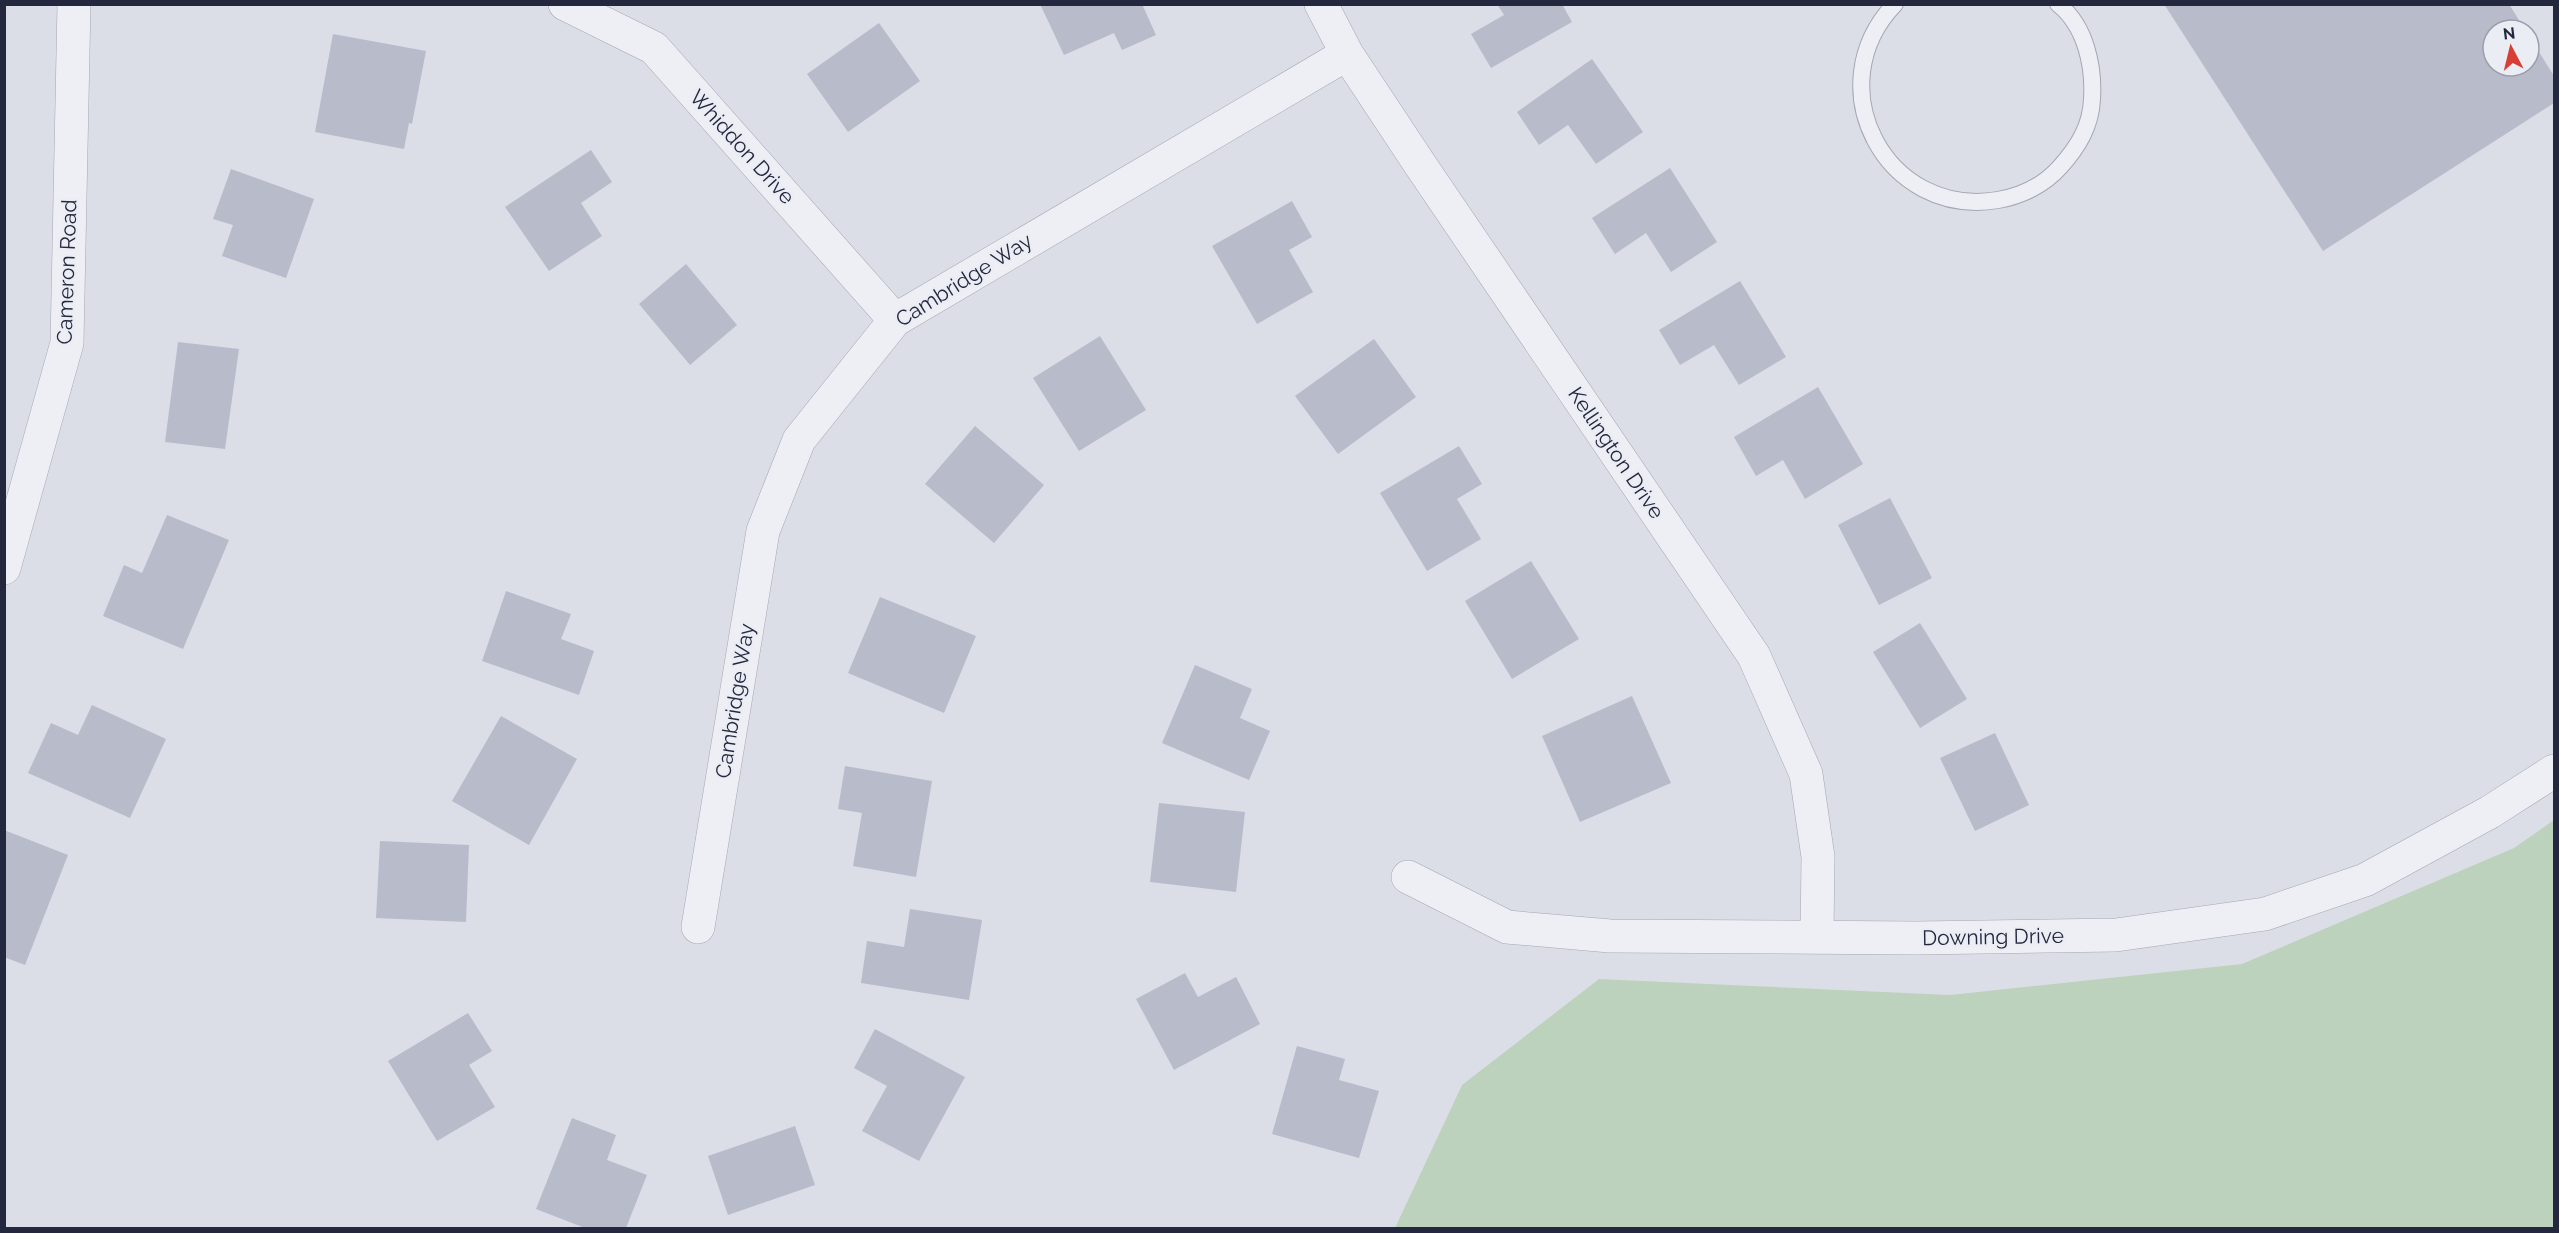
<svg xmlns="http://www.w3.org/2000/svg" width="2559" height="1233" font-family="Raleway,sans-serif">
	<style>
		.green { fill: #bdd2bc }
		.building { fill: #b8bbca }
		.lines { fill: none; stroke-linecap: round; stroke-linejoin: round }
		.lane-casing { stroke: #a4a7b4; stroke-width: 18 }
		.street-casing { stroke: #a4a7b4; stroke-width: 34 }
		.lane { stroke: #eeeff5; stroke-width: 16 }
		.street { stroke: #eeeff5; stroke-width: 33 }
		.labels { text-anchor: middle; stroke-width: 5; stroke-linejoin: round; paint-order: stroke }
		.street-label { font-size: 21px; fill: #24283e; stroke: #ebedf5 }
	</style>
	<rect width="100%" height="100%" fill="#dbdee7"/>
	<!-- green -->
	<path class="green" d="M2554 820V1228H1395L1462 1085 1599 979 1950 995 2242 964 2514 848Z"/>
	<!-- building -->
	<path class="building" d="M1040 4H1142L1156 35 1122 50 1114 33 1064 55Z
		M1497 4H1562L1572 22 1491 68 1471 34 1504 15Z
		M2164 4H2509L2525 30H2493V66H2529V36L2554 76V103L2323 251Z
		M879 23 920 81 848 132 807 74Z
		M333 34 426 51 412 124 409 123 404 149 315 132Z
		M1592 59 1643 132 1596 164 1568 125 1539 145 1517 112Z
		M591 150 612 182 581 203 602 236 549 271 505 207Z
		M1670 168 1717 242 1671 272 1646 233 1615 254 1592 218Z
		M231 169 314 199 286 278 222 256 233 225 213 219Z
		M1292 201 1312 237 1289 250 1313 292 1257 324 1212 246Z
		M686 264 737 325 690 365 639 304Z
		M1740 281 1786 357 1739 385 1714 345 1680 365 1659 330Z
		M1100 336 1146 410 1079 451 1033 378Z
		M1374 339 1416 397 1338 454 1295 396Z
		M178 342 239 349 225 449 165 442Z
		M1818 387 1863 464 1805 499 1783 460 1756 476 1734 437Z
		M975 426 1044 485 994 543 925 484Z
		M1459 446 1482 484 1457 499 1481 539 1427 571 1380 493Z
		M1890 498 1932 578 1879 605 1838 525Z
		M167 515 229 540 183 649 103 616 124 565 142 573Z
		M1531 561 1579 639 1512 679 1465 601Z
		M506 591 571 614 561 639 594 651 579 695 482 661Z
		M880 597 976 636 944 713 848 673Z
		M1920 623 1967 699 1920 728 1873 652Z
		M1195 665 1252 689 1240 718 1270 731 1249 780 1162 743Z
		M1632 696 1671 783 1580 822 1542 736Z
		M92 705 166 739 130 818 28 773 51 723 78 735Z
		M501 716 577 759 529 845 452 801Z
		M1995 733 2029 805 1975 831 1940 758Z
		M845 766 932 781 916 877 853 866 862 813 838 809Z
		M1159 803 1245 812 1236 892 1150 882Z
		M4 830 68 855 25 965 4 957Z
		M380 841 469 845 466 922 376 918Z
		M910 909 982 920 969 1000 861 983 867 941 904 947Z
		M1185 973 1198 997 1236 977 1260 1024 1174 1070 1136 999Z
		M468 1013 492 1051 469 1065 495 1107 437 1141 388 1061Z
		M875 1029 965 1077 919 1161 862 1131 887 1086 854 1068Z
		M1297 1046 1345 1059 1339 1080 1379 1091 1359 1158 1272 1134Z
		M572 1118 616 1135 607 1160 647 1175 626 1228H585L536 1209Z
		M795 1126 815 1185 728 1215 708 1156Z"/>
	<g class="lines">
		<!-- lane casing -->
		<g class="lane-casing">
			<path id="lane" d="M1895 4C1816 86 1886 219 1998 200 2021 196 2044 185 2060 167 2078 147 2091 126 2092 99 2094 67 2086 26 2058 4"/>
		</g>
		<!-- street casing -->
		<g class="street-casing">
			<path id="street" d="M565 4 654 48 895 320
				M1321 4 1347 54 1421 166 1754 656 1806 774 1818 857 1817 936
				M4 568 67 343 74 4
				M1408 877 1507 927 1610 936 1917 938 2116 935 2265 914 2365 880 2490 812 2554 771
				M698 927 763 531 799 440 895 320 1347 54"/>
		</g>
		<!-- lane -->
		<use href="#lane" class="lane"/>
		<!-- street -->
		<use href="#street" class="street"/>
	</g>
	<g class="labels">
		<!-- street labels -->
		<g class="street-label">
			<text transform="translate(742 147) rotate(48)" y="7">Whiddon Drive</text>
			<text transform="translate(67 272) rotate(-88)" y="7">Cameron Road</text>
			<text transform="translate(964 280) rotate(-32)" y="7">Cambridge Way</text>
			<text transform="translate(1616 453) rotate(56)" y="7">Kellington Drive</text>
			<text transform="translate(735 701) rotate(-81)" y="7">Cambridge Way</text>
			<text transform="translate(1993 937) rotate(-1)" y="7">Downing Drive</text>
		</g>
	</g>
	<!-- border -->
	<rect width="2559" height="1233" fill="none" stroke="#24283e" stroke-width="12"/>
	<!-- north arrow -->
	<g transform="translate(2511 48) rotate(353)"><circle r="28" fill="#ebedf5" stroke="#9b9eac" stroke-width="1.5"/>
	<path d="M0-4.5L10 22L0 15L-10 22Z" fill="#d73e35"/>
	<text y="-9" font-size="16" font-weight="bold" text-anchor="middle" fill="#24283e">N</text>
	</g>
</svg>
